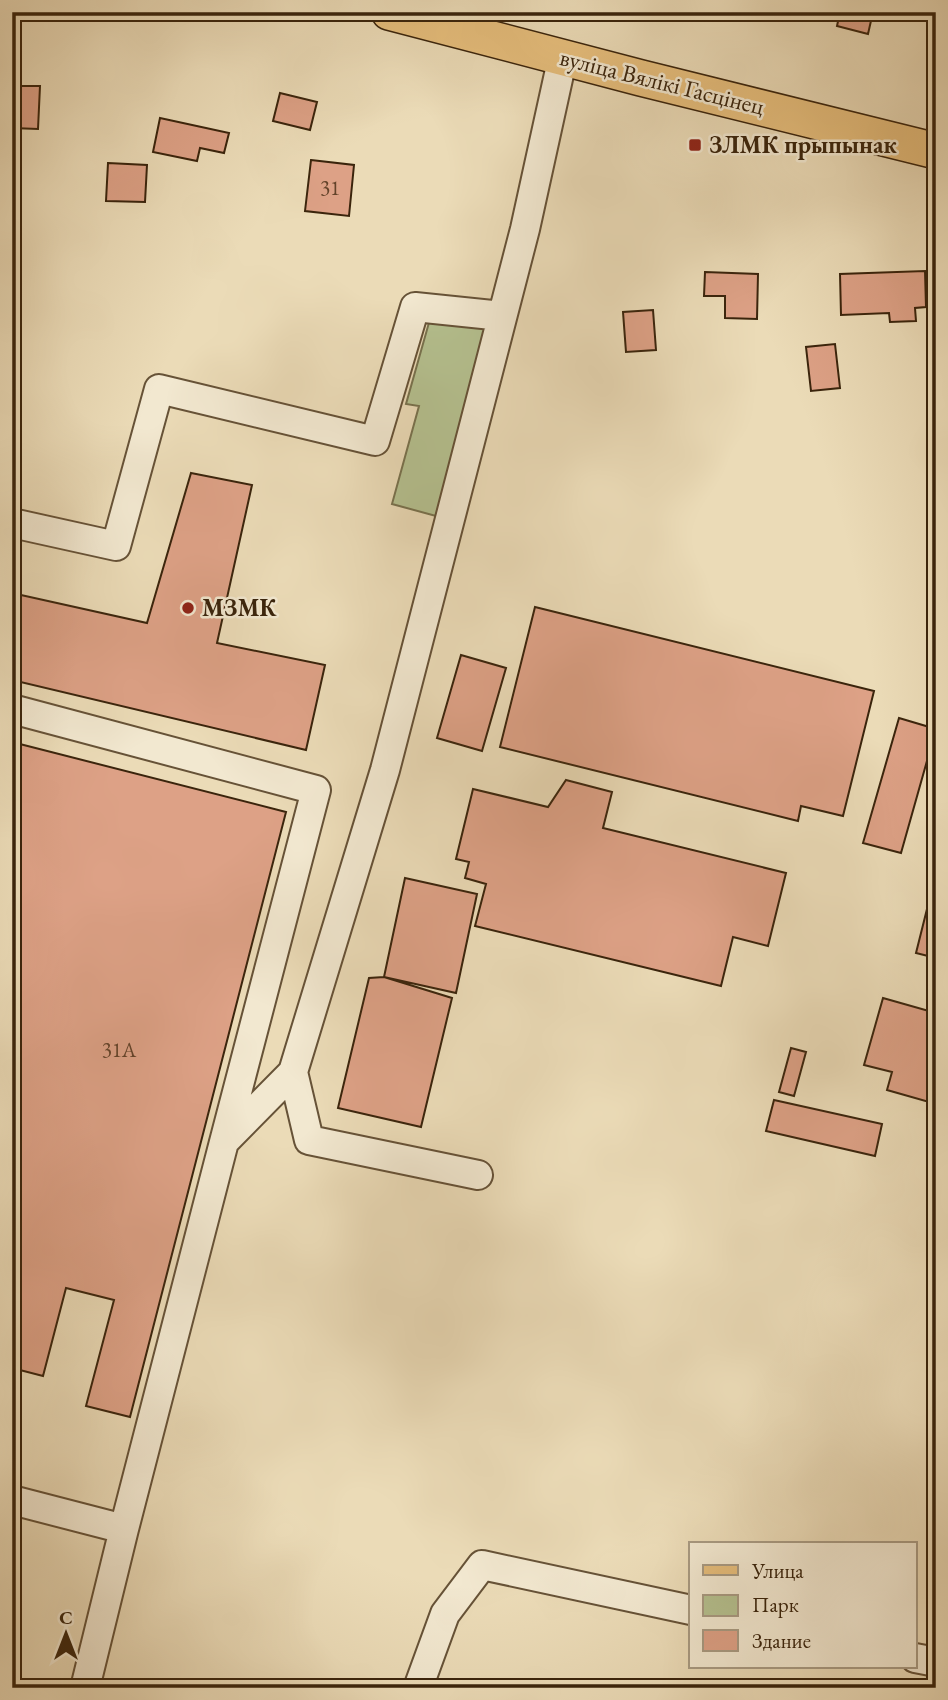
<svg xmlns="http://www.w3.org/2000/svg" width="948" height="1700" font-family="'EB Garamond',serif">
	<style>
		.green { fill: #b5c190; stroke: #78724e; stroke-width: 2 }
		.building { fill: #dda186; stroke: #3a240c; stroke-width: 2 }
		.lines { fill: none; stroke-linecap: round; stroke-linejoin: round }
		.minor-casing { stroke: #665237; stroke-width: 32 }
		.major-casing { stroke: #3a240c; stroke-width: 38 }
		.minor { stroke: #f2e8d0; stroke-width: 28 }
		.major { stroke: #e6be7c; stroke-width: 35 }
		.poi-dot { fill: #8f2418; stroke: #f2e8d0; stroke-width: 2.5 }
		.labels { text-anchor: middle; stroke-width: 5; stroke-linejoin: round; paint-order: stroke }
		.number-label { font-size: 21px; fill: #63432a }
		.street-label { font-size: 24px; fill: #3a240c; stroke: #f2e8d0 }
		.poi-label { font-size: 24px; font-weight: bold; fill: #3a240c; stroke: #f2e8d0; text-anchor: start }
	</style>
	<rect width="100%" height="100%" fill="#ebdbb7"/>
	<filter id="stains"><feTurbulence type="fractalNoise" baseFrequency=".00286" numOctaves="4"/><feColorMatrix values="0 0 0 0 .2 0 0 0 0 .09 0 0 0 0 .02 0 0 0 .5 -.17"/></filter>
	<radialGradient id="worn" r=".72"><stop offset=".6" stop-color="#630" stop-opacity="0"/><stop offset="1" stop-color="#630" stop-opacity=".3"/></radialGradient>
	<!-- green -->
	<path class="green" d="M430 319 486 327 436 516 392 504 419 406 406 404Z"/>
	<!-- building -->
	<path class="building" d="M840 12H873L868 34 837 26Z
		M12 86H40L38 129 12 128Z
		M280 93 317 102 310 130 273 121Z
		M160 118 229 133 224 153 200 148 197 161 153 152Z
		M311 160 354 165 349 216 305 211Z
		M108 163 147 165 145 202 106 201Z
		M925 271 926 307 915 308 916 321 890 322 889 313 841 315 840 274Z
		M705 272 758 274 757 319 725 318V296H704Z
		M653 310 656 350 626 352 623 312Z
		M835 344 840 388 811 391 806 347Z
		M191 473 252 485 217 643 325 665 306 750 12 680V593L147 623Z
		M535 607 874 691 843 816 801 806 798 821 500 747Z
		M461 655 506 668 482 751 437 738Z
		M899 718 936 729 901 853 863 843Z
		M12 742 286 812 130 1417 86 1406 114 1300 66 1288 43 1376 12 1368Z
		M566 780 612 792 603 828 786 873 768 946 733 937 721 986 475 926 486 884 465 878 469 862 456 859 473 789 548 807Z
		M936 873V958L916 953Z
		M405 878 477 894 456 993 384 977Z
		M384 977 452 998 421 1127 338 1108 369 978Z
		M883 998 936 1013V1104L887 1090 892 1072 864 1065Z
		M791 1048 806 1052 794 1096 779 1092Z
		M774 1100 882 1124 875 1156 766 1131Z"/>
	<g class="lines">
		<!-- minor casing -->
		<g class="minor-casing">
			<path id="minor" d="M12 523 116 546 159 389 375 441 415 307 502 316
				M12 709 316 790 224 1142
				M478 1175 309 1140 293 1072 385 770 525 229 563 56
				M12 1500 124 1529 224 1142 293 1072
				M915 1658 936 1662
				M85 1688 124 1529
				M418 1688 445 1614 482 1565 691 1610"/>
		</g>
		<!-- major casing -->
		<g class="major-casing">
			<path id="major" d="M389 12 641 78 936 151"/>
		</g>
		<!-- minor -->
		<use href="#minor" class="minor"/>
		<!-- major -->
		<use href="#major" class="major"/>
	</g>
	<!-- markers -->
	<g class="poi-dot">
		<rect x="688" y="138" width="14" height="14" rx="3.5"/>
		<circle cx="188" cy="608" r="7"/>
	</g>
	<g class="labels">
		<!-- number labels -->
		<g class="number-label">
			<text x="330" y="195">31</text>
			<text x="119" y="1057">31А</text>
		</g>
		<!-- street labels -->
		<g class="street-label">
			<text transform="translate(662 82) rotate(14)" y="8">вуліца Вялікі Гасцінец</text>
		</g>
		<!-- poi labels -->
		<g class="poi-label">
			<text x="709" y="153">ЗЛМК прыпынак</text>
			<text x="202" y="616">МЗМК</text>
		</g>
	</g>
	<!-- margin -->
	<rect width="948" height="1700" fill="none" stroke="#ebdbb7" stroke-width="42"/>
	<rect x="14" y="14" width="920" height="1672" fill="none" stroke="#3a240c" stroke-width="3.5"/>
	<rect x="21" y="21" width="906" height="1658" fill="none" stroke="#3a240c" stroke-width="2"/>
	<!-- legend -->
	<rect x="689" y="1542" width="228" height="126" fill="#f2e8d0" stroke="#a89a82" stroke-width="2"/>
	<rect x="703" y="1565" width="35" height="10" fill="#e6be7c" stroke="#a89a82" stroke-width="2"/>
	<text x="752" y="1578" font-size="21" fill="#3a240c">Улица</text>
	<rect x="703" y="1595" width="35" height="21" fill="#b5c190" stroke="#a89a82" stroke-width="2"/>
	<text x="752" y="1612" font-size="21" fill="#3a240c">Парк</text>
	<rect x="703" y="1630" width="35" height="21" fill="#dda186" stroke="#a89a82" stroke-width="2"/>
	<text x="752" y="1648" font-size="21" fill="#3a240c">Здание</text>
	<!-- north arrow -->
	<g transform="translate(66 1634)" stroke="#f2e8d0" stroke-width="5" paint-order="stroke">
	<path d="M0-5L12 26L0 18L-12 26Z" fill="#3a240c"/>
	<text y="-10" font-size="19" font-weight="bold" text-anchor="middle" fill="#3a240c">С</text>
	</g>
	<rect width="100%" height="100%" filter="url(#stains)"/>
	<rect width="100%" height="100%" fill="url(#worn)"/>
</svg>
